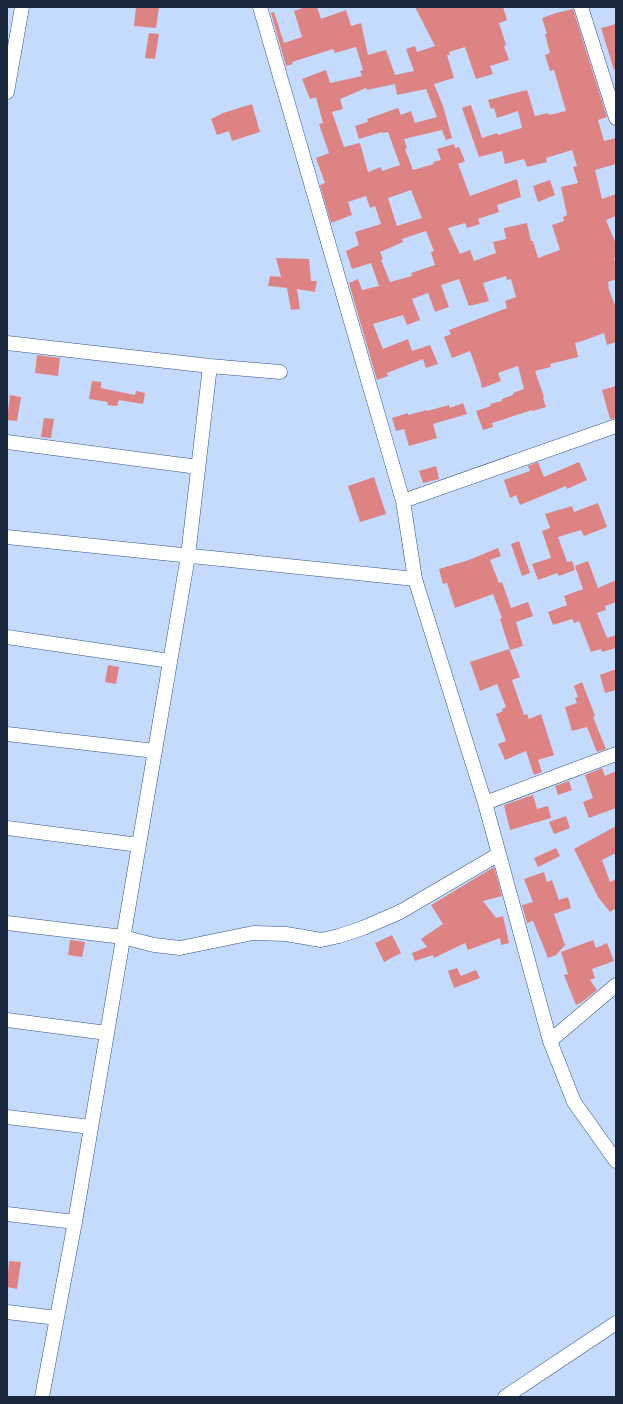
<svg xmlns="http://www.w3.org/2000/svg" width="623" height="1404" font-family="Lato,sans-serif">
	<style>
		.building { fill: #de8384; fill-rule: evenodd }
		.lines { fill: none; stroke-linecap: round; stroke-linejoin: round }
		.minor-casing { stroke: #345486; stroke-width: 15 }
		.minor { stroke: #fff; stroke-width: 14 }
	</style>
	<rect width="100%" height="100%" fill="#c4dbfe"/>
	<!-- building -->
	<path class="building" d="M136 7H159L156 28 134 26Z
		M306 7H317L321 19 346 10 351 26 361 23 368 55 386 50 395 75 414 71 406 49 415 46 417 52 435 46 415 7H503L507 20 499 23 506 45 504 46 509 60 490 66 493 74 476 79 465 47 449 52 450 55H447L454 78 434 84 443 106 452 138 446 140 442 130 404 139 407 148 405 149 413 170 434 164 433 162 441 160 437 149 454 144 455 148 459 147 465 161 458 164 470 196 517 179 521 197 497 205 499 212 478 219 480 224 467 228 465 223 448 228 460 254 470 250 474 261 496 253 493 242 506 239 504 228 527 223 531 241H533L538 258 560 250 552 225 564 221 563 217 567 215 561 187 578 183 573 167 577 166 572 150 546 158 547 162 527 167 524 159 505 164 502 151 479 157 462 108 471 105 482 138 497 133 498 135 522 128 518 111 497 118 494 108 491 109 488 100 527 90 535 116 548 113 549 115 566 111 554 70 550 71 545 55 550 53 545 34H547L542 18 556 13 573 9 607 117 598 120 604 141 616 138V164L595 170 602 199 616 194V216L606 220 616 244V257L614 258 616 265V279L608 282 609 287H608L616 308V342L607 345 604 333 585 340 575 343 578 357 550 364 551 367 535 371 544 397 543 398 546 407 533 411 532 410 492 423 493 427 483 430 476 411 491 406 490 404 502 401V399L513 395V393L524 389 518 366 498 373 501 381 482 388 480 379 470 351 452 358 444 337 451 334 449 330 507 308 505 301 516 297 511 279 507 280 506 276 483 283 489 301 469 306 459 279 441 285 449 307 435 312 428 293 412 299 420 320 407 325 403 315 373 324 383 349 408 339 412 351 430 345 438 364 426 368 423 359 387 373 388 376 377 380 349 283 358 279 362 290 379 286 371 263 352 269 346 251 359 245 355 232 381 224 375 206 370 208 366 196 348 202 352 215 331 223 320 185 325 183 316 158 329 153 319 124 323 123 316 97 310 99 302 79 326 70 330 83 362 76 360 71 363 70 356 47 335 53 333 49 292 62 293 64 286 66 271 13 274 12 284 43 302 37 294 11ZM395 84 397 95 426 89 437 117 415 123 411 111 401 115 398 108 367 119 368 122 355 126 359 139 382 132V133L388 132 400 165 382 171 381 167 368 172 360 143 344 147 332 112 343 109 340 99 366 88 367 90ZM411 190 422 218 397 226 388 198ZM426 231 434 251 431 252 435 265 411 273 412 276 390 282 381 260 383 259 380 252 403 242 402 239Z
		M616 24V69L614 70 601 28Z
		M149 33 159 34 155 59 145 58Z
		M252 104 260 132 232 141 229 131 217 135 211 119 223 113Z
		M550 180 555 195 538 202 533 186Z
		M276 258 309 259 311 281H317L315 292 297 289 300 309 291 310 287 288 268 286 270 276 281 277Z
		M37 355 60 358 58 376 35 373Z
		M92 381 101 382V388L135 395 136 391 145 393 143 404 119 400 117 406 107 405 108 402 89 399Z
		M616 386V418L610 419 602 390Z
		M10 395 21 397 17 421 7 420Z
		M463 403 467 414 433 424 437 438 409 446 404 429 396 431 392 418 408 413V415L427 410V411L449 405 450 408Z
		M44 418 54 419 51 438 41 437Z
		M538 462 544 477 579 462 587 480 567 489 566 486 520 505 516 495 510 498 504 480 530 471 528 466Z
		M436 466 439 479 423 483 419 471Z
		M374 477 386 514 360 522 348 486Z
		M598 503 607 527 584 536 581 530 558 537 567 562 572 561 575 570 559 576 557 573 538 580 532 564 551 558 542 531 550 528 545 514 572 506 574 512Z
		M519 541 530 573 522 576 511 544Z
		M498 548 501 556 490 560 499 583 502 582 511 608 528 602 533 616 516 622 523 646 510 650 500 619 502 618 493 594 455 608 447 583 443 584 439 569 469 560Z
		M588 561 598 588 616 580V602L605 606 606 610 597 613 607 638 616 635V648L602 652 601 649 591 652 579 621 574 623 572 619 553 625 548 612 567 605 564 596 583 589 575 566Z
		M509 649 520 677 512 680 524 715 527 714 529 719 541 714 554 755 538 760 542 772 534 775 526 751 505 760 498 744 506 741 496 714 503 711 502 709 506 707 497 684 480 691 470 662Z
		M108 665 119 667 116 684 105 682Z
		M616 669V690L605 693 600 675Z
		M582 682 595 716 593 717 606 749 597 752 587 727 572 731 565 707 577 703 575 698 578 697 574 686Z
		M602 768 605 776 616 771V808L589 818 583 802 593 798 585 775Z
		M569 781 572 790 558 795 555 786Z
		M533 795 537 809 548 806 551 818 510 830 504 805Z
		M566 816 570 828 554 834 549 822Z
		M616 826V853L602 860 610 882 616 879V908L610 912 598 897 574 849Z
		M556 848 560 856 538 867 534 858Z
		M494 867 502 896 483 901 496 918 503 916 509 943 501 945 500 938 468 950 465 943 434 958 433 955 415 961 412 953 427 947 421 939 443 924 431 905Z
		M544 872 547 882 552 880 559 900 568 897 571 908 554 914 565 945 556 955 548 958 533 921 527 923 522 905 533 902 524 879Z
		M392 935 401 953 384 962 375 943Z
		M70 940 85 942 82 957 68 955Z
		M593 940 596 948 607 943 614 961 592 969 595 978 590 980 597 990 582 1002 576 1005 564 975 568 974 561 952Z
		M457 968 461 976 476 970 480 978 454 988 448 971Z
		M9 1261 21 1262 17 1289 7 1287Z"/>
	<g class="lines">
		<!-- minor casing -->
		<g class="minor-casing">
			<path id="minor" d="M260 7 403 501 415 579 485 803 550 1041 574 1102 616 1161
				M581 7 616 118
				M7 92 22 7
				M7 343 210 366 280 372
				M7 442 198 467
				M403 501 616 426
				M7 537 415 579
				M7 637 170 661
				M7 734 155 751
				M485 803 616 754
				M7 828 139 845
				M7 923 123 937 154 945 180 948 253 933 286 934 321 940 339 936 363 928 400 912 499 854
				M7 1020 107 1033
				M550 1041 616 985
				M7 1117 91 1127
				M7 1214 75 1222
				M7 1312 57 1318
				M42 1397 75 1222 188 556 210 366
				M505 1397 616 1323"/>
		</g>
		<!-- minor -->
		<use href="#minor" class="minor"/>
	</g>
	<!-- border -->
	<rect width="623" height="1404" fill="none" stroke="#1a283e" stroke-width="16"/>
</svg>
